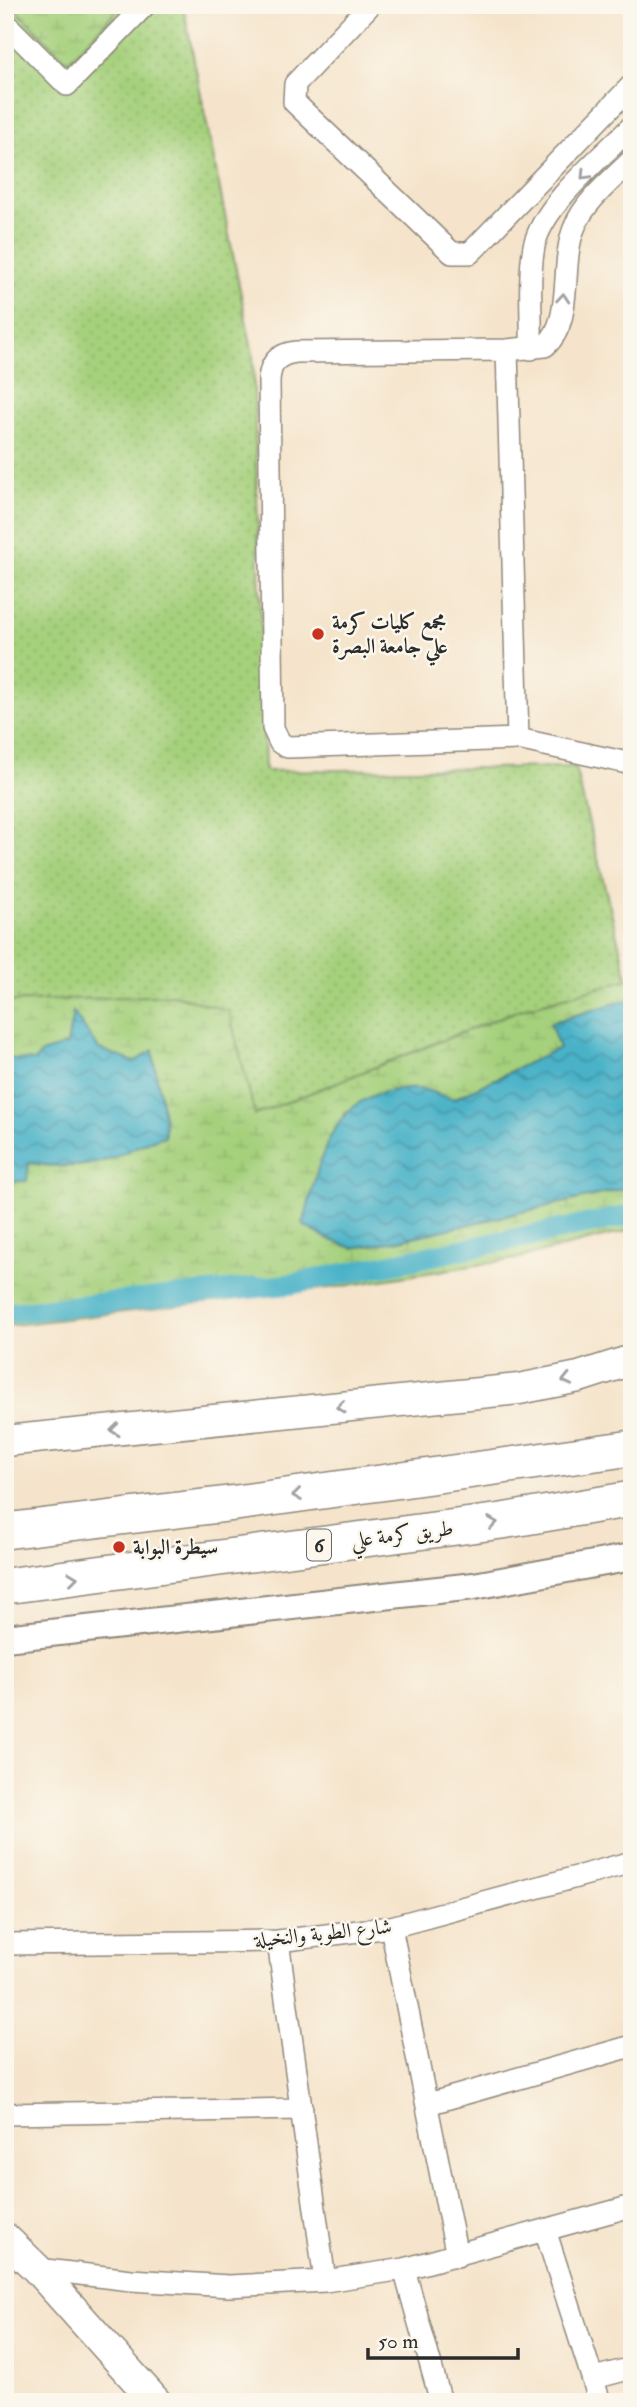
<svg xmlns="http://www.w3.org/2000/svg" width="637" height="2407" font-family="'IM FELL Double Pica',Amiri,serif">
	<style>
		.grass { fill: url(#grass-dots); stroke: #687e54; stroke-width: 2 }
		.wetland { fill: url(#wetland-marsh); stroke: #687e54; stroke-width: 2 }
		.water { fill: url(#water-waves); stroke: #3a6e7a; stroke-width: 2 }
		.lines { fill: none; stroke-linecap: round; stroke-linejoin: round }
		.canal { stroke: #49b2c8; stroke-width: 21 }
		.minor-casing { stroke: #90887b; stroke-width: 24 }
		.tertiary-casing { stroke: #90887b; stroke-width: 30 }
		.secondary-casing { stroke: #90887b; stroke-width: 33 }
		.trunk-casing { stroke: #90887b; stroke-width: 38 }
		.minor { stroke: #fff; stroke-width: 21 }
		.tertiary { stroke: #fff; stroke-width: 26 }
		.secondary { stroke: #fff; stroke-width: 30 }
		.trunk { stroke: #fff; stroke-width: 35 }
		.oneway { stroke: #a0a0a0 }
		.poi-dot { fill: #c8321e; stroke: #fbf7ec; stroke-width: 2.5 }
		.labels { text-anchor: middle; stroke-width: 5; stroke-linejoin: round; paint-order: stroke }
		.shield { fill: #fbf7ec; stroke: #696865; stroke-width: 2 }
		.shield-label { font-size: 19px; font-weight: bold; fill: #2b2b2b }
		.poi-label { font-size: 21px; font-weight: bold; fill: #2b2b2b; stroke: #fbf7ec; text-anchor: start }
		.street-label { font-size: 21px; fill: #2b2b2b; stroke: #fbf7ec }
	</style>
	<defs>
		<pattern id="grass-dots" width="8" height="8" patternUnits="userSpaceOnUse" patternTransform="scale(1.75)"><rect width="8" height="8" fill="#a5d07c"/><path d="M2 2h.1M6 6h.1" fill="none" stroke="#8eb36b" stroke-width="1.8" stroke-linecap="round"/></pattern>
		<pattern id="wetland-marsh" width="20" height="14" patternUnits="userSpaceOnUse" patternTransform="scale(1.75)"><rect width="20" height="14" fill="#a5d07c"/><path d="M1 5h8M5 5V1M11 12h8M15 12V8" fill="none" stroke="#8eb36b"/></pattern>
		<pattern id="water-waves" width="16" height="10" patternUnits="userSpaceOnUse" patternTransform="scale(1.75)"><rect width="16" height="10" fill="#49b2c8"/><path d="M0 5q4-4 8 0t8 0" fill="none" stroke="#3d91a3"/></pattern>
	</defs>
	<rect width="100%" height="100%" fill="#fbf7ec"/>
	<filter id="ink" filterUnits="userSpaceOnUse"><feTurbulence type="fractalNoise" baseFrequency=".0143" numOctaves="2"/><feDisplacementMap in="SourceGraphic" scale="14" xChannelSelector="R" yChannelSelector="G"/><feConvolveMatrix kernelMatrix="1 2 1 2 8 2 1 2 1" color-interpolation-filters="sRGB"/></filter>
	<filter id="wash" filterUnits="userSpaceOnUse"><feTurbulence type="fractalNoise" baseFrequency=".00686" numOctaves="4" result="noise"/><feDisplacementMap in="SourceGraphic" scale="28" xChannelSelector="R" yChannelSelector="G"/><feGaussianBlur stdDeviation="1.57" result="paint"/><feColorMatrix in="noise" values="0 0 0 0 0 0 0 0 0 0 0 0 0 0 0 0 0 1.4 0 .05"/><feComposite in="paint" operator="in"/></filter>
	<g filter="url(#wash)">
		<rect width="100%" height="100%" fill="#f5e4cb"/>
		<!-- grass -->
		<path class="grass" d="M5 5H11L68 62 122 5H183L253 355 265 771 575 767 628 980 519 1010 255 1115 49 1001 5 1002Z"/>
		<!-- wetland -->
		<path class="wetland" d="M11 5H122L68 62Z
			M632 978V998L551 1023 560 1048 454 1099C404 1084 389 1088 344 1113L326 1238 353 1248 395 1241 632 1187V1230L515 1259 338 1287 5 1326V1178L8 1182 28 1163C55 1167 84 1169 109 1159 129 1152 143 1141 164 1136 166 1107 155 1080 153 1051L134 1062 99 1049 73 1013 68 1045 41 1053 35 1062 5 1058V1002L174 995 229 1011 255 1115 519 1010Z"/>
		<!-- water -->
		<path class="water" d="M632 998V1187L395 1241 353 1248 326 1238 303 1225C321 1158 329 1085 418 1089 429 1089 442 1096 454 1099L559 1048 550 1023Z
			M73 1012 99 1049 134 1062 153 1050C155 1080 166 1107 165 1136 144 1141 129 1152 109 1159 84 1169 55 1167 29 1163L27 1181 7 1182 5 1058 35 1061 41 1053 67 1045Z"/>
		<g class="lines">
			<!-- canal -->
			<path class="canal" d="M5 1313 292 1284 632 1215"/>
		</g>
	</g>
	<g filter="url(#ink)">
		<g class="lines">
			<!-- minor casing -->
			<g class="minor-casing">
				<path id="minor" d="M370 5 295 84 294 102 452 253H470L477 246 632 85
					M5 23 67 85 145 5
					M531 349C532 316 528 279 534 246 543 204 602 157 632 126
					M507 350 518 739 288 747 280 743 273 728 269 381C270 363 278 354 296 352L507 350 545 346C575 321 559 262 575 226 586 200 612 180 632 160
					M518 739 632 764
					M391 1927 457 2256
					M278 1941 325 2281
					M5 1944 278 1941 391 1927 632 1862
					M428 2104 632 2046
					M5 2114 302 2109
					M545 2230 600 2402
					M37 2269 131 2280 229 2286 325 2281 404 2269 632 2206
					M404 2269 441 2402
					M594 2378 632 2368"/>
			</g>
			<!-- tertiary casing -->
			<g class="tertiary-casing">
				<path id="tertiary" d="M5 1638 474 1586 632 1557"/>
			</g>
			<!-- secondary casing -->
			<g class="secondary-casing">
				<path id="secondary" d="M5 1441 519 1389 579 1377 632 1360
					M5 2238 37 2269 156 2402"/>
			</g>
			<!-- trunk casing -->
			<g class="trunk-casing">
				<path id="trunk" d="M5 1531 236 1503 632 1448
					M5 1586 502 1521 632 1499"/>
			</g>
			<!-- minor -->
			<use href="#minor" class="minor"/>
			<!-- tertiary -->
			<use href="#tertiary" class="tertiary"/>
			<!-- secondary -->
			<use href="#secondary" class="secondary"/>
			<!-- trunk -->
			<use href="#trunk" class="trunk"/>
		</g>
		<!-- one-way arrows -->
		<defs><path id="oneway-chevron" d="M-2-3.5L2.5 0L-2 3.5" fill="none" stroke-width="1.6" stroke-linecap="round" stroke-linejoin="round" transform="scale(1.75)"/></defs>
		<g class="oneway">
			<use href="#oneway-chevron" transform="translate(585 175) rotate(134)"/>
			<use href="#oneway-chevron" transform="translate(563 298) rotate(-85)"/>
			<use href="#oneway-chevron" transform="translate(567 1380) rotate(167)"/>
			<use href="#oneway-chevron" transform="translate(341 1407) rotate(174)"/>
			<use href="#oneway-chevron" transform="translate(115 1430) rotate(174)"/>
			<use href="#oneway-chevron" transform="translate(297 1495) rotate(172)"/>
			<use href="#oneway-chevron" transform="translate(493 1523) rotate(-8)"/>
			<use href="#oneway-chevron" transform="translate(73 1578) rotate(-7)"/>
		</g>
	</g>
	<!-- markers -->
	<g class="poi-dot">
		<circle cx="318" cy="634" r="7"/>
		<circle cx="119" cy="1547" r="7"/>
	</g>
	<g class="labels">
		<!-- shield labels -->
		<rect class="shield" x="307" y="1529.5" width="24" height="31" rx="5"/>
		<g class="shield-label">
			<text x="319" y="1552">6</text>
		</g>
		<!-- poi labels -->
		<g class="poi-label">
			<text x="332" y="629">مجمع كليات كرمة<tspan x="332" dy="24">علي جامعة البصرة</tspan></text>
			<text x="133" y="1554">سيطرة البوابة</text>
		</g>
		<!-- street labels -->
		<g class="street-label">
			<text transform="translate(402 1534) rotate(-7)" y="7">طريق كرمة علي</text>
			<text transform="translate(323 1933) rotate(-6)" y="7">شارع الطوبة والنخيلة</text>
		</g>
	</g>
	<!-- margin -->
	<rect width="637" height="2407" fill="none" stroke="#fbf7ec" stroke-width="28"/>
	<!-- scale -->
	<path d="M368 2348v10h150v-10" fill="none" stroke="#2b2b2b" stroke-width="3.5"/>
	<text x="378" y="2348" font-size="21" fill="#2b2b2b" stroke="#fbf7ec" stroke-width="5" paint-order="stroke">50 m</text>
</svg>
